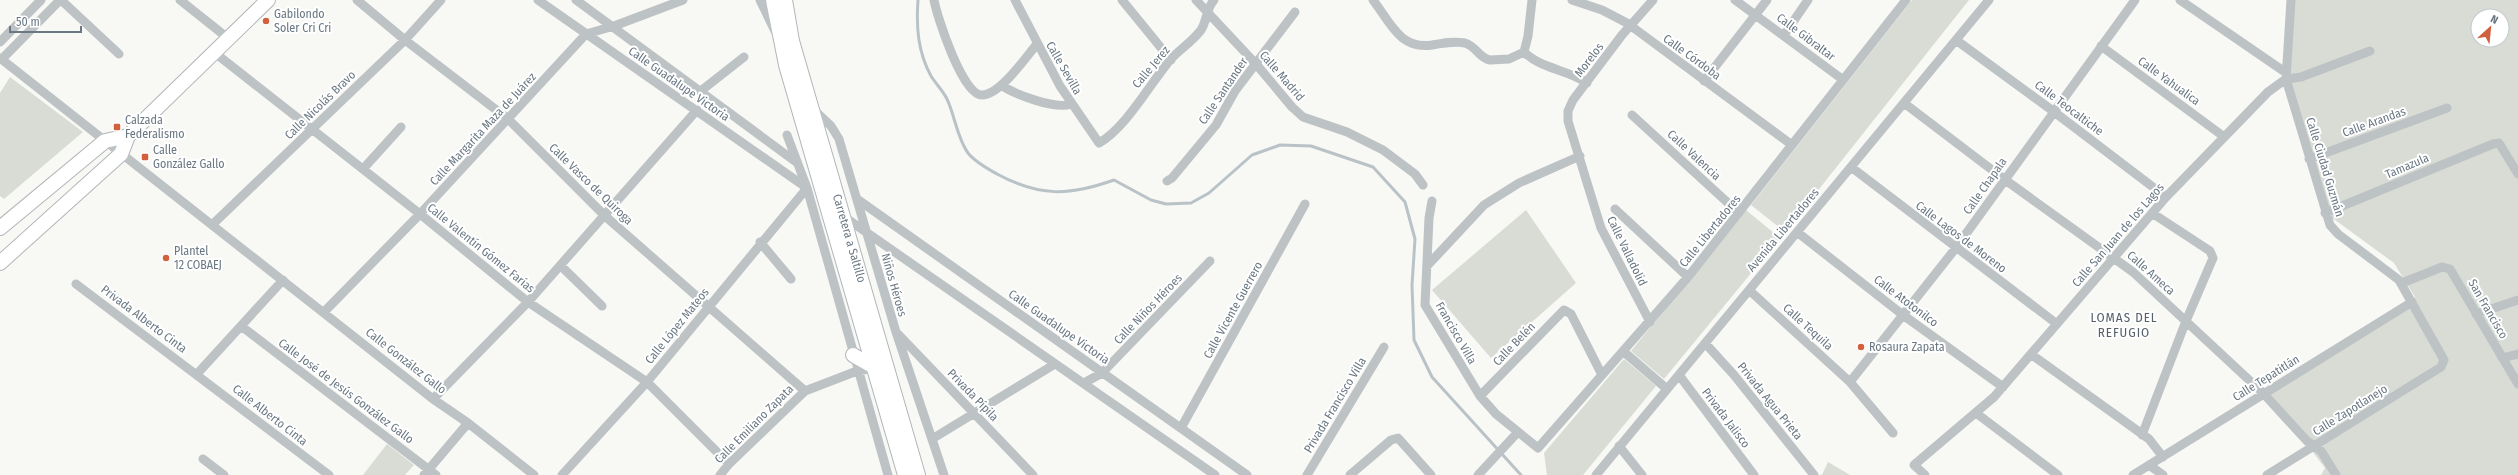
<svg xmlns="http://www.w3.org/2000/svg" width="2518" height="475" font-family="'Fira Sans Condensed',sans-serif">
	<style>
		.green { fill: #d8dcd5; fill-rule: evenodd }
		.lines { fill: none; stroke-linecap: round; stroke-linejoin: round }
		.stream { stroke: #b9c3c7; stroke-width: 3 }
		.primary-casing { stroke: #b1b6b9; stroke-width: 16 }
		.minor { stroke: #bdc2c5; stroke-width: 9 }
		.primary { stroke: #fff; stroke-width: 14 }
		.poi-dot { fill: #d1603d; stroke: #fff; stroke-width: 1.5 }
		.labels { text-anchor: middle; stroke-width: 4; stroke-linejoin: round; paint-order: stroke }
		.poi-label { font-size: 12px; fill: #6a7883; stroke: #fff; text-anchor: start }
		.street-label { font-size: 12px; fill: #6a7883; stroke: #fff }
		.neighbourhood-label { font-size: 13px; letter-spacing: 1px; fill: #576169; stroke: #fff }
	</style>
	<rect width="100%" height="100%" fill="#f8f8f5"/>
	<!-- green -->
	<path class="green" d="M1912 0H1969L1785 232 1751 205Z
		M2292 0H2518V475H2321L2325 468 2268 394 2415 297 2394 263 2331 217 2286 71ZM2478 16H2502V40H2478Z
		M10 77 83 132 4 199 0 196V93Z
		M1526 210 1576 283 1491 358 1432 290Z
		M1746 210 1780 238 1664 379 1631 351Z
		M1624 359 1656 386 1583 475H1547L1544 453Z
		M387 444 414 465 405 475H363Z
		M1828 462 1850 475H1822Z"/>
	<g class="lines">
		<!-- stream -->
		<path class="stream" d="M918 0C916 28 918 52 931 76 936 84 943 91 947 99 955 116 957 138 968 153 975 162 988 169 997 174 1040 197 1069 196 1114 180L1151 200 1166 204 1191 203 1209 193 1252 155 1280 145 1311 146 1373 167 1405 202 1415 239 1412 285 1414 340 1432 377 1521 475"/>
		<!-- primary casing -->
		<g class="primary-casing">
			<g id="primary">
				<path d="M773 0 786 65 905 475"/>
				<path id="s1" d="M785 0 792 41 918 475"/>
				<path d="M0 228 105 141 128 136"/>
				<path d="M0 263 121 154 128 136 268 0"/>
				<path d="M853 355 874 367"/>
			</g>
		</g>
		<!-- minor -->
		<path class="minor" d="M61 0 119 54
			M180 0 229 39
			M357 0 405 40 508 119 605 216 805 391
			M538 0 807 188
			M576 0 796 162
			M760 0 775 31
			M934 0C937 17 963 96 982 95 1000 95 1026 57 1037 44
			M1015 0 1060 86 1099 143C1125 129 1150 84 1170 60 1179 50 1192 42 1201 30 1207 21 1206 9 1214 0
			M1122 0 1171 60
			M1196 0 1256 64 1292 107 1303 117 1347 132 1383 150 1415 174 1423 185
			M1373 0C1390 22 1400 50 1432 45 1443 43 1454 41 1465 43 1476 46 1479 58 1490 60L1509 59 1524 52
			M1572 0 1602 10 1627 23 1792 145
			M1735 0 1842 79
			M2180 0 2285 72
			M1784 35 1808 0
			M1956 40 2053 111 2166 197
			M0 42 41 0
			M2101 46 2223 136
			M1524 52C1541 69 1567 69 1587 83
			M1524 52 1528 36 1532 0
			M215 53 420 214 528 302 647 382 729 464
			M0 58 433 399 468 423 534 475
			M2 59 60 0
			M1704 81 1767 0
			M1001 85C1014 94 1055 110 1071 104
			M702 90 744 57
			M1904 103 2004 179 2133 272 2263 393 2307 441 2321 451 2336 475
			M813 109 831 126 839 139 896 332 944 475
			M1632 115 1739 213
			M787 135 807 188 888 475
			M2309 159 2447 108
			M1851 167 2057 324
			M363 169 401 127
			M1167 181 1172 178 1216 125 1235 91 1295 12
			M857 199 1247 475
			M1432 201 1429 218 1425 305 1480 396 1496 414 1538 448 1688 277 1906 0
			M1615 209 1688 277
			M2325 213 2493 144 2499 143 2518 174
			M843 216 1215 475
			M213 224 405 40 441 0
			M1797 232 1903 315 2003 387
			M760 242 791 279
			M561 266 602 306
			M1427 266 1484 205 1519 183 1580 156
			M2402 283 2442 267 2450 269 2518 384
			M76 284 329 475
			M1749 290 1850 382 1893 433
			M324 312 420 214 586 34 614 26 683 0
			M2476 314 2518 300
			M1650 322 1601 228 1568 121V111L1573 100 1622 35 1653 0
			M241 326 436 475
			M898 334 1033 475
			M1705 343 1734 375 1814 475
			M1624 352 1667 389
			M2032 355 2149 439 2163 457
			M2502 358 2518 354
			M197 374 283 280
			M1679 375 1754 475
			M1850 382 1955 249 2135 0
			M1084 383 1102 373 1210 261
			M1480 396 1564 310 1571 314 1602 375
			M433 399 528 302 697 110
			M1976 413 2058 475
			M1181 428 1305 204
			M2142 435 2186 321 2213 258 2210 251 2152 213
			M932 439 1055 364
			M1619 446 1642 475
			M203 459 224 475
			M2149 465 2163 475
			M424 475 468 423
			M562 475 647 382 807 188
			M720 475 729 464 805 391 857 371 875 368
			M1307 475 1384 347
			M1350 475 1391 440 1398 438 1431 475
			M1478 475 1518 432
			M1596 475 1989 0
			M1925 475 1914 465 1994 397 2166 197 2268 92 2286 79 2301 77 2370 51
			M2133 475 2412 302
			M2267 475 2441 367 2444 360 2399 280 2338 234 2330 225 2286 79 2291 0"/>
		<!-- primary -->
		<use href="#primary" class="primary"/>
	</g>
	<!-- markers -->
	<g class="poi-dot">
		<circle cx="266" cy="21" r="4"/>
		<rect x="113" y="123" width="8" height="8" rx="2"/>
		<rect x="141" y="153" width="8" height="8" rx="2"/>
		<circle cx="166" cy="258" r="4"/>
		<circle cx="1861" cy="347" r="4"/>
	</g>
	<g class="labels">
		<!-- poi labels -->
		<g class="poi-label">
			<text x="274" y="18">Gabilondo<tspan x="274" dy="14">Soler Cri Cri</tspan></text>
			<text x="125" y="124">Calzada<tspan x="125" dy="14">Federalismo</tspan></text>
			<text x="153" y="154">Calle<tspan x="153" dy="14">González Gallo</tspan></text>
			<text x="174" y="255">Plantel<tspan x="174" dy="14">12 COBAEJ</tspan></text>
			<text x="1869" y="351">Rosaura Zapata</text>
		</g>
		<!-- street labels -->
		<g class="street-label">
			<text transform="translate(1806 37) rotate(37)" y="4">Calle Gibraltar</text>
			<text transform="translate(1692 57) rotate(36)" y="4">Calle Córdoba</text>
			<text transform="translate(1589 60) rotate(-53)" y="4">Morelos</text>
			<text transform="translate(1151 67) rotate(-50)" y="4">Calle Jerez</text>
			<text transform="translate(1064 68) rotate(60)" y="4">Calle Sevilla</text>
			<text transform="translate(1282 76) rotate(49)" y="4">Calle Madrid</text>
			<text transform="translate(2169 81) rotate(36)" y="4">Calle Yahualica</text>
			<text transform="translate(679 84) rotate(35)" y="4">Calle Guadalupe Victoria</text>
			<text transform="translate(1223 91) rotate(-56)" y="4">Calle Santander</text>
			<text transform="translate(320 105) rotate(-44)" y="4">Calle Nicolás Bravo</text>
			<text transform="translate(2069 108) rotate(37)" y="4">Calle Teocaltiche</text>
			<text transform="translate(2374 122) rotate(-20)" y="4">Calle Arandas</text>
			<text transform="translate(483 129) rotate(-47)" y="4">Calle Margarita Maza de Juárez</text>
			<text transform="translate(1694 155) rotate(43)" y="4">Calle Valencia</text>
			<text transform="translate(2407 166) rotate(-23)" y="4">Tamazula</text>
			<text transform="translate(2325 167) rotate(73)" y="4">Calle Ciudad Guzmán</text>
			<text transform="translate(591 184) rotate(44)" y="4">Calle Vasco de Quiroga</text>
			<text transform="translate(1985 186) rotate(-55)" y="4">Calle Chapala</text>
			<text transform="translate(1783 230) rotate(-50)" y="4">Avenida Libertadores</text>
			<text transform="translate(1710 231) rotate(-51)" y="4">Calle Libertadores</text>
			<text transform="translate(2118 235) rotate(-49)" y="4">Calle San Juan de los Lagos</text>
			<text transform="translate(1961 237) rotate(37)" y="4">Calle Lagos de Moreno</text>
			<text dy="4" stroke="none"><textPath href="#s1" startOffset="247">Carretera a Saltillo</textPath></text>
			<text transform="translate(481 248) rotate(39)" y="4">Calle Valentín Gómez Farías</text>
			<text transform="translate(1627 251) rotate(64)" y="4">Calle Valladolid</text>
			<text transform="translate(2151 273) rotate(42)" y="4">Calle Ameca</text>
			<text transform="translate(894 285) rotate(74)" y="4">Niños Héroes</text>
			<text transform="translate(1906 301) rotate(37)" y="4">Calle Atotonilco</text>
			<text transform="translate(1148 309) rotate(-46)" y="4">Calle Niños Héroes</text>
			<text transform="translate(2488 309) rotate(60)" y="4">San Francisco</text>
			<text transform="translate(1233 310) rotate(-61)" y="4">Calle Vicente Guerrero</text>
			<text transform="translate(144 319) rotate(37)" y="4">Privada Alberto Cinta</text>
			<text transform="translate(677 326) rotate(-51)" y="4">Calle López Mateos</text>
			<text transform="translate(1059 327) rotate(35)" y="4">Calle Guadalupe Victoria</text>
			<text transform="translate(1808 327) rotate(42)" y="4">Calle Tequila</text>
			<text transform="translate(1456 333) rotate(60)" y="4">Francisco Villa</text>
			<text transform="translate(1514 344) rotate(-46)" y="4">Calle Belén</text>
			<text transform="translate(406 361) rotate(38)" y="4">Calle González Gallo</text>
			<text transform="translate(2266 378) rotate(-32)" y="4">Calle Tepatitlán</text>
			<text transform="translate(346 391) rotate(37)" y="4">Calle José de Jesús González Gallo</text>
			<text transform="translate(973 395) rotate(46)" y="4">Privada Pípila</text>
			<text transform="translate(1770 401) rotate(51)" y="4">Privada Agua Prieta</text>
			<text transform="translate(1335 405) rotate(-59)" y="4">Privada Francisco Villa</text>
			<text transform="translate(2350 410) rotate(-32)" y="4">Calle Zapotlanejo</text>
			<text transform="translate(270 415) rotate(38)" y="4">Calle Alberto Cinta</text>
			<text transform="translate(1726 418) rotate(53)" y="4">Privada Jalisco</text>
			<text transform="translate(754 424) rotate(-45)" y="4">Calle Emiliano Zapata</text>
		</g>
		<!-- neighbourhood labels -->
		<g class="neighbourhood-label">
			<text x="2124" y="322">LOMAS DEL<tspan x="2124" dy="15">REFUGIO</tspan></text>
		</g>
	</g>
	<!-- north arrow -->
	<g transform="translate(2490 28) rotate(27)"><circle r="19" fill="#ffffff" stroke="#c3c9cd"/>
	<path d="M0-3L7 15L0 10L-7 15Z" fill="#d1603d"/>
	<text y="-6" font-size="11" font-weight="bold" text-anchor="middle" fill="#6a7883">N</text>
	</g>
	<!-- scale -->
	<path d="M10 26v6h71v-6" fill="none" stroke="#6a7883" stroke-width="2"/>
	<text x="16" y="26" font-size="12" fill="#6a7883" stroke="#ffffff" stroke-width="3" paint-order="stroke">50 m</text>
</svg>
